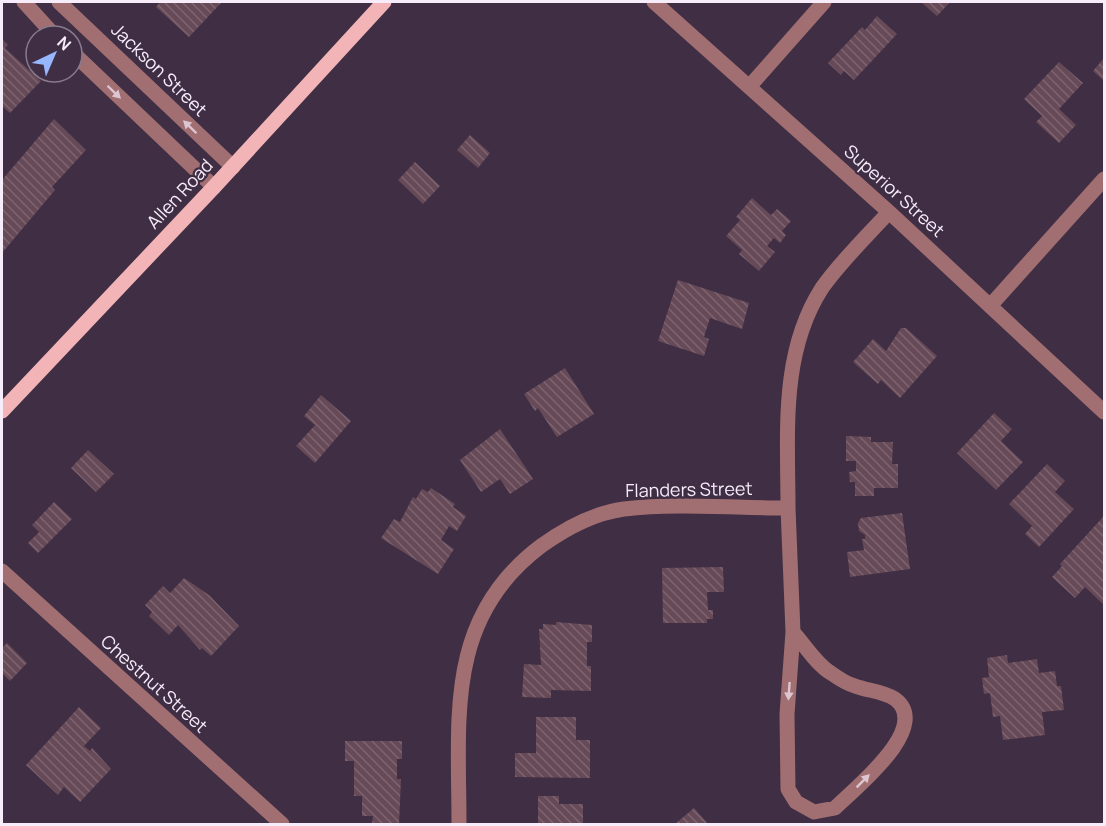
<svg xmlns="http://www.w3.org/2000/svg" width="1106" height="826" font-family="Manrope,sans-serif">
	<style>
		.building { fill: url(#building-back-hatch) }
		.lines { fill: none; stroke-linecap: round; stroke-linejoin: round }
		.minor { stroke: #a16f71; stroke-width: 15 }
		.major { stroke: #f2b4b6; stroke-width: 15 }
		.oneway { fill: #ddc6d1 }
		.labels { text-anchor: middle; stroke-width: 4.5; stroke-linejoin: round; paint-order: stroke }
		.street-label { font-size: 18px; fill: #f7ecfa; stroke: #3f2e44 }
	</style>
	<defs>
		<pattern id="building-back-hatch" width="6" height="6" patternUnits="userSpaceOnUse" patternTransform="scale(1.5)"><rect width="6" height="6" fill="#674a57"/><path d="M-1 5l2 2M0 0l6 6M5-1l2 2" fill="none" stroke="#7e6470"/></pattern>
	</defs>
	<rect width="100%" height="100%" fill="#3f2e44"/>
	<!-- building -->
	<path class="building" d="M160 2H222L189 37 156 7Z
		M921 2H950L937 16Z
		M877 16 897 34 854 80 844 71 841 75 828 63 862 27 865 30Z
		M2 39 8 45 5 48 41 81 10 113 2 106Z
		M1104 58V81L1093 71Z
		M1059 62 1083 83 1059 109 1076 125 1059 143 1036 122 1042 116 1024 99Z
		M54 119 86 150 52 187 55 190 2 253V180Z
		M470 135 490 153 478 168 457 150Z
		M415 162 440 186 423 204 398 180Z
		M752 198 771 215 777 209 791 221 782 231 786 235 780 243 774 238 767 246 775 252 759 271 739 254 742 250 726 236 740 220 736 217Z
		M678 280 749 303 742 329 710 318 704 337 709 339 704 356 658 341Z
		M901 328H906L937 356 900 398 881 380 878 384 853 362 873 339 886 351Z
		M565 368 594 414 557 437 538 408 535 411 524 394Z
		M321 395 351 421 315 463 296 446 315 425 304 416Z
		M994 413 1012 429 1001 441 1023 462 996 490 957 453Z
		M500 429 533 479 510 494 500 479 481 492 460 460Z
		M846 436 871 437V442H893L892 464H898V488H874V496H855V482H850L849 472 856 471V461H846Z
		M88 450 114 474 96 492 71 468Z
		M1047 464 1065 481 1055 492 1074 509 1039 547 1025 534 1032 526 1009 504Z
		M431 488 455 504 453 507 466 516 457 531 449 526 441 540 454 549 438 574 381 538 394 519 400 522 413 497 416 499 422 489 428 492Z
		M54 502 72 519 38 553 28 543 39 532 32 525Z
		M902 513 910 569 850 577 847 552 864 550 862 539H865V535L859 531 858 523 861 518Z
		M1103 517 1104 519V605L1085 587 1075 598 1052 577 1062 566 1060 564Z
		M723 567 724 592H707L708 610H713V619H707V623H663L662 568Z
		M184 578 209 595 239 626 211 656 202 648 200 650 178 625 169 635 149 616 152 612 145 605 163 586 170 593Z
		M556 622 592 625V642H587V666H591V691L551 690V698L522 697 524 664 541 665 539 629H543V624L556 625Z
		M7 643 27 663 10 681 2 673V648Z
		M1007 655 1008 663 1037 659 1039 673 1055 671 1057 686H1061L1064 710 1042 712 1045 735 1003 740 1000 716 993 717 990 693 984 694 982 678 989 677 987 658Z
		M79 707 101 728 84 746 90 751 92 748 111 769 80 802 64 787 58 795 26 765Z
		M536 717H576V740H590V778L515 777V753H536Z
		M345 741H402V759H397V779H401L399 824H372L373 816H362V796H354V761H345Z
		M538 796H559V804H583V824H538Z
		M694 808 708 824H675Z"/>
	<g class="lines">
		<!-- minor -->
		<path class="minor" d="M24 2 55 36
			M59 2 233 167
			M654 2 889 212 1104 412
			M72 52 214 187
			M749 87 824 2
			M990 306 1104 179
			M788 508 793 632 787 714 788 789 796 802 814 812 835 808C854 789 933 727 895 699 883 691 868 691 855 686 847 684 838 678 831 673 816 664 805 645 793 632
			M2 571 282 824
			M459 824C459 717 445 618 541 546 566 528 594 513 624 509 677 503 734 508 788 508 788 433 780 353 822 288 841 261 867 236 889 212"/>
		<!-- major -->
		<path class="major" d="M2 411 214 187 384 2"/>
	</g>
	<!-- one-way arrows -->
	<defs><path id="oneway-solid" d="M-6-.8H1V-3.2L6.5 0L1 3.2V.8H-6Z" transform="scale(1.5)"/></defs>
	<g class="oneway">
		<use href="#oneway-solid" transform="translate(114 92) rotate(44)"/>
		<use href="#oneway-solid" transform="translate(190 127) rotate(-136)"/>
		<use href="#oneway-solid" transform="translate(789 691) rotate(94)"/>
		<use href="#oneway-solid" transform="translate(863 781) rotate(-45)"/>
	</g>
	<g class="labels">
		<!-- street labels -->
		<g class="street-label">
			<text transform="translate(159 70) rotate(44)" y="6">Jackson Street</text>
			<text transform="translate(894 191) rotate(42)" y="6">Superior Street</text>
			<text transform="translate(180 194) rotate(-47)" y="6">Allen Road</text>
			<text transform="translate(689 490) rotate(-1)" y="6">Flanders Street</text>
			<text transform="translate(154 684) rotate(42)" y="6">Chestnut Street</text>
		</g>
	</g>
	<!-- border -->
	<rect width="1106" height="826" fill="none" stroke="#f7ecfa" stroke-width="6"/>
	<!-- north arrow -->
	<g transform="translate(54 54) rotate(44)"><circle r="28" fill="#3f2e44" stroke="#897a8d" stroke-width="1.5"/>
	<path d="M0-4.5L10 22L0 15L-10 22Z" fill="#96b6fd"/>
	<text y="-9" font-size="16" font-weight="bold" text-anchor="middle" fill="#f7ecfa">N</text>
	</g>
</svg>
